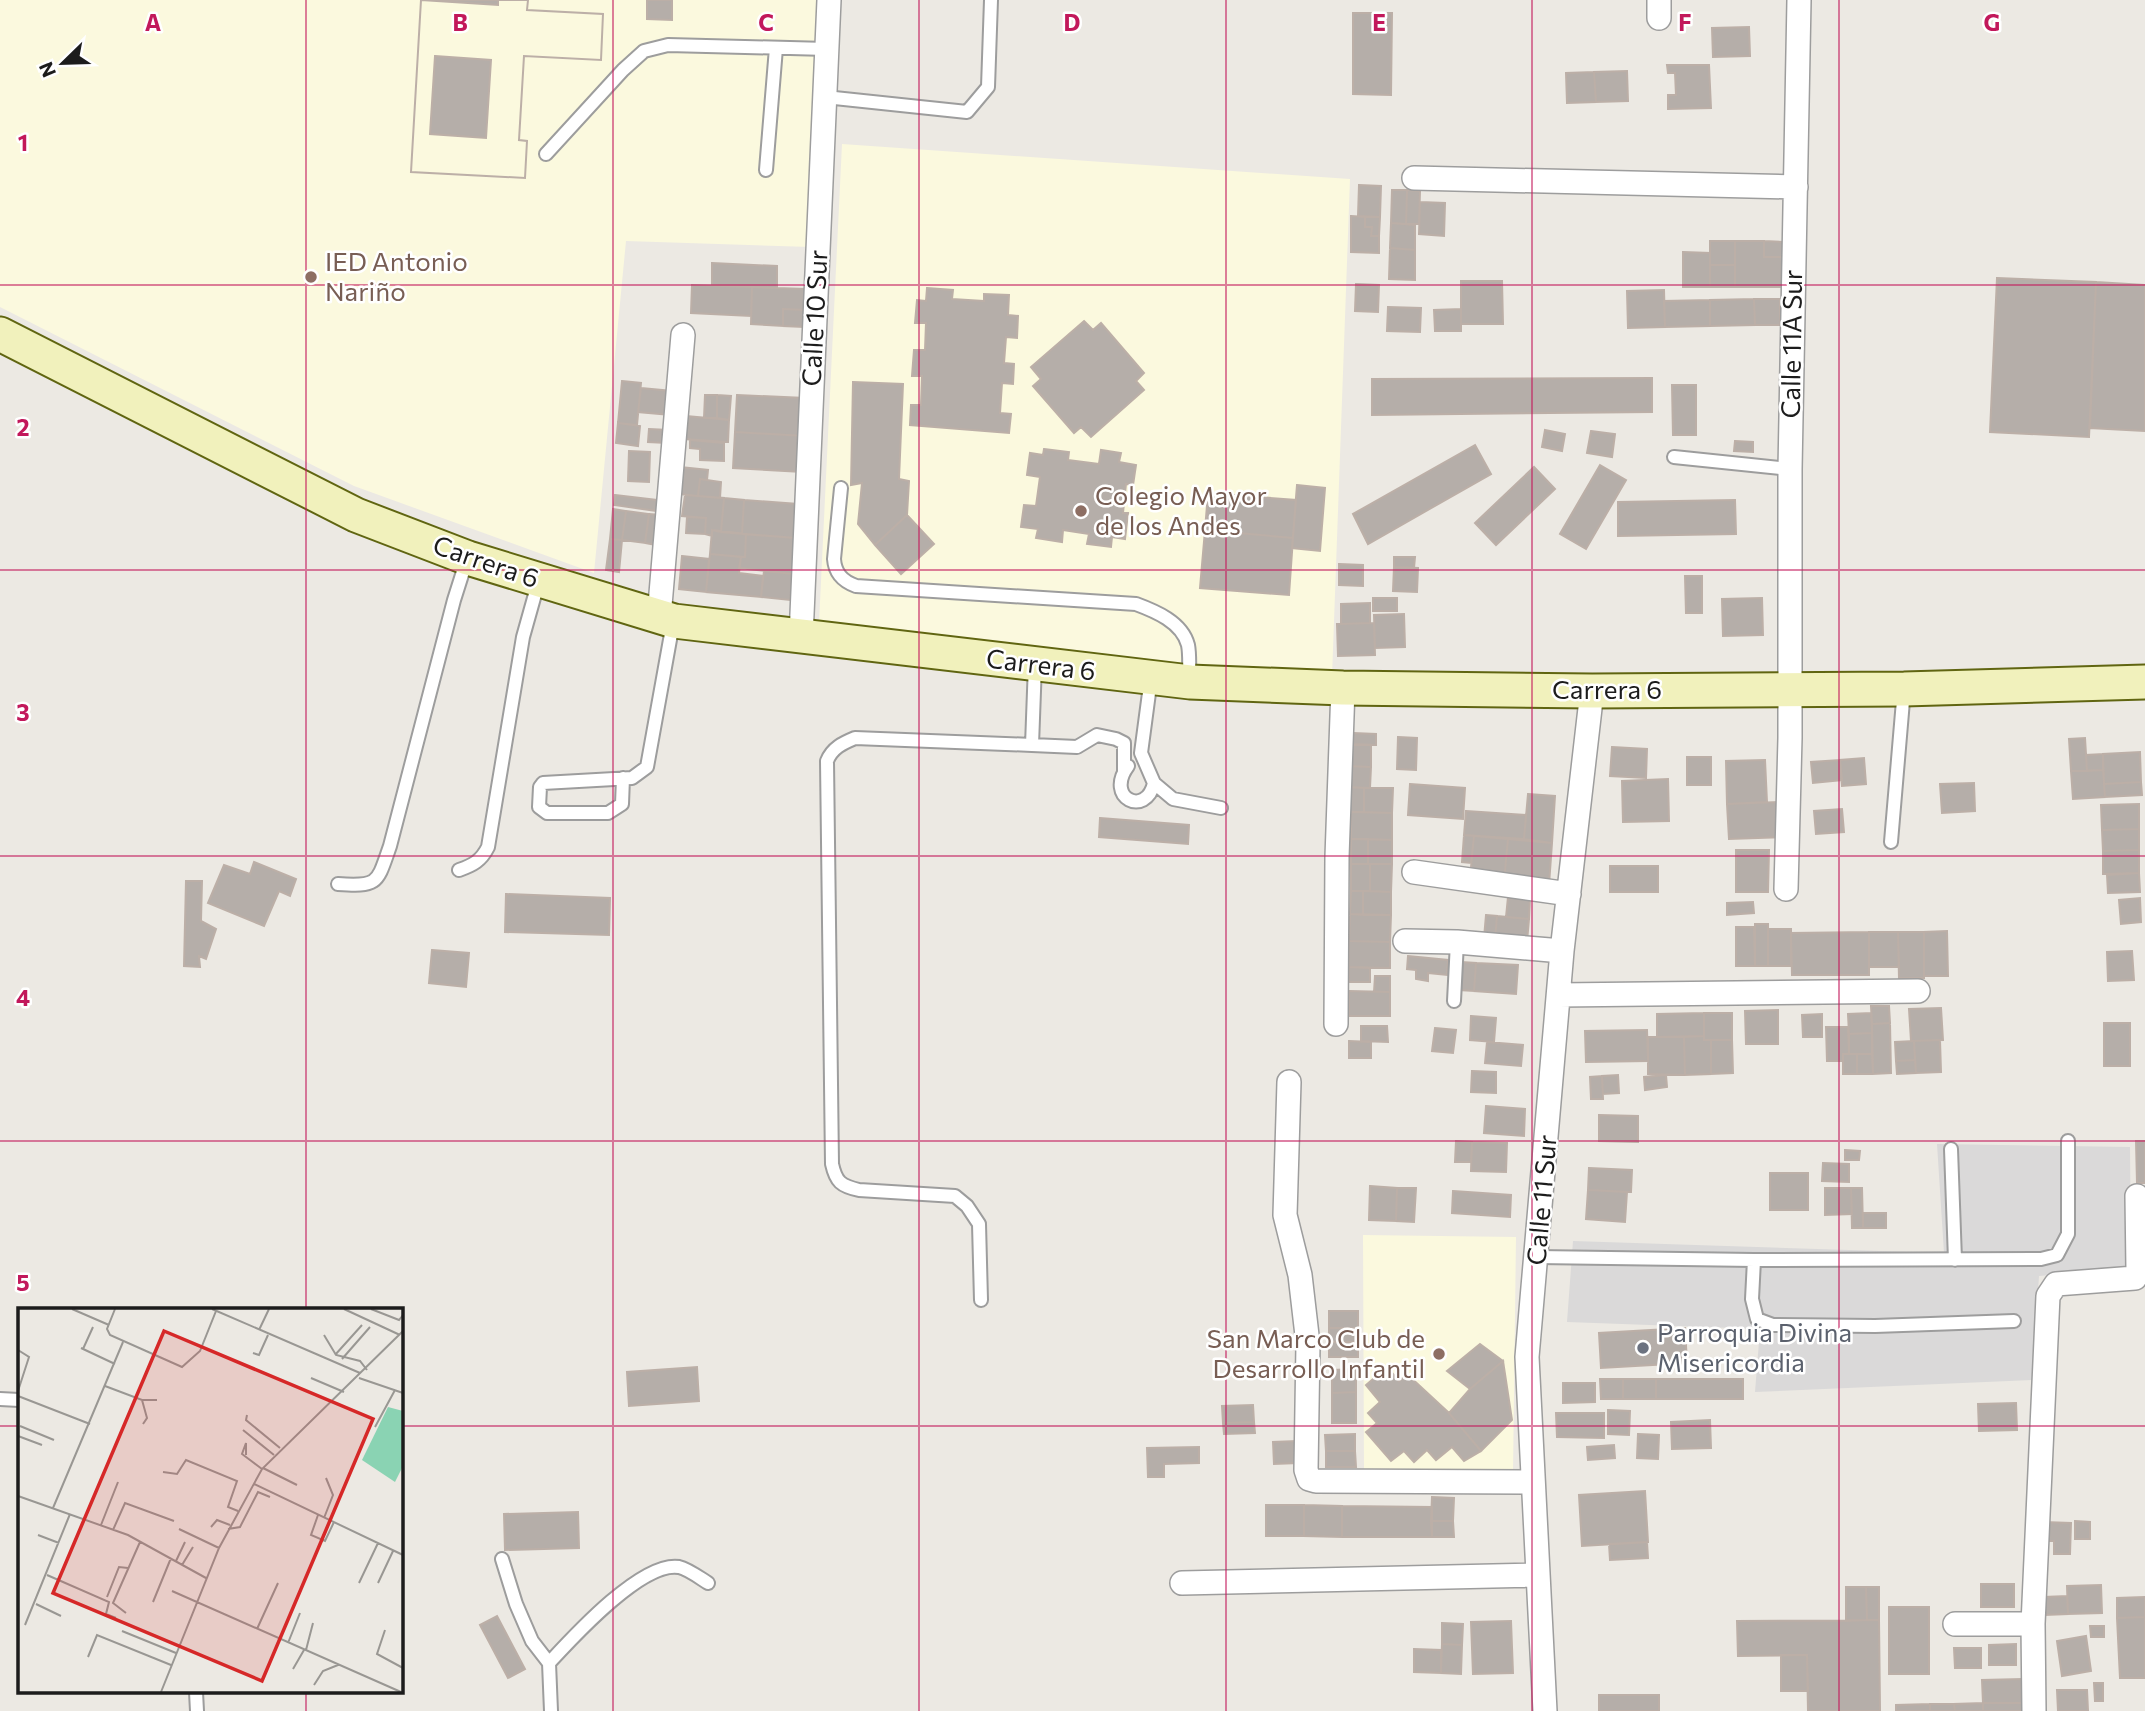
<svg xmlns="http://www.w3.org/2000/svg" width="2145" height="1711" font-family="Commissioner,sans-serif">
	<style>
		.residential { fill: #dad9d9 }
		.education { fill: #fbf9de }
		.building { fill: #b5aea9; stroke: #bcafa7; stroke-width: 2; fill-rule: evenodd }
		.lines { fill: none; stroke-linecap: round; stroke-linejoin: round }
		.service-casing { stroke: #9d9d9d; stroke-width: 16 }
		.minor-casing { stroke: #9d9d9d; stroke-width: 26 }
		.secondary-casing { stroke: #606511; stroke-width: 37 }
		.service { stroke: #fff; stroke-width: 12 }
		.minor { stroke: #fff; stroke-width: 23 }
		.secondary { stroke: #f1f1bc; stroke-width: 33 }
		.grid { fill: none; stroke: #c2185b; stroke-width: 2; stroke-opacity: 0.55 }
		.education-dot { fill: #8d6e63; stroke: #fff; stroke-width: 2.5 }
		.worship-dot { fill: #6b7280; stroke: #fff; stroke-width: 2.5 }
		.labels { text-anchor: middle; stroke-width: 5; stroke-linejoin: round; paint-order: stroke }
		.education-label { font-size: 26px; fill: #785e54; stroke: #fff; text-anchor: start }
		.street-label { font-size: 26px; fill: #1c1c1c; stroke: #fff }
		.worship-label { font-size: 26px; fill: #5b616d; stroke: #fff; text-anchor: start }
		.inset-road { fill: none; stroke: #999793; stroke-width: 2 }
		.view { fill: #d62828; fill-opacity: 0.15; stroke: #d62828; stroke-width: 3.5 }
		.inset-edge { fill: none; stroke: #1c1c1c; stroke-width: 3.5 }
		.grid-label { font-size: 23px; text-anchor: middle; font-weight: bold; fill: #c2185b; stroke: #fff; stroke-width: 5; stroke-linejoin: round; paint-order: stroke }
	</style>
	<rect width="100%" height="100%" fill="#ece9e3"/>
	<!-- residential -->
	<path class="residential" d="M1937 1144 2130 1147 2131 1268 2039 1276 2032 1380 1755 1392 1760 1329 1567 1322 1573 1241 1944 1253Z"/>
	<!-- education -->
	<path class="education" d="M0 0H824L811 247 626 241 594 573 354 486 0 307Z
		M842 144 1350 179 1332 677 818 644Z
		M1363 1235 1516 1237 1513 1472 1364 1471Z"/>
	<!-- building -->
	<path class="building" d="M421 0 498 5V0H528L527 10 603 14 601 60 524 56 519 140 527 141 525 178 411 172Z
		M421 0H528L527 10 603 14 601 60 524 56 519 140 527 141 525 178 411 172ZM435 56 491 60 486 138 430 134Z
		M647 0H672V20L647 19Z
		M1353 13H1392L1391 95 1353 94Z
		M1749 27 1750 56 1713 57 1712 28Z
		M1667 65H1709L1711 108 1668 109V95H1676L1675 73H1668Z
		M1627 71 1628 101 1596 102 1594 72Z
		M1594 72 1596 102 1567 103 1566 73Z
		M1359 185 1381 186 1380 217 1358 216Z
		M1392 190H1407L1406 224 1391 223Z
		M1407 190 1420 191 1419 224H1406Z
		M1420 202 1445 203 1444 236 1419 234Z
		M1351 216 1365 217V227H1372L1371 236H1379V253L1351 252Z
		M1365 217H1380L1379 236H1371L1372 227H1365Z
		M1391 223 1415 225V250L1390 248Z
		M1710 241H1735V265H1710Z
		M1735 241H1764V257H1783V287H1735Z
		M1764 241 1783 242V257H1764Z
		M1390 248 1415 250V280L1389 279Z
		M1683 252 1710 253V287H1683Z
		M712 263 777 266V288L712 285Z
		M1710 265H1735V287H1710Z
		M1997 278 2096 282 2089 437 1990 432Z
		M1461 281H1502L1503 324H1461Z
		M2096 282 2145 285V431L2090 428Z
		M1356 284 1379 285 1378 312 1355 311Z
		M692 285 752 287 751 316 691 313Z
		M752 287 805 289V310L783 309V326L751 324Z
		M927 288 953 290 952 299 984 301V294L1009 295 1008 315 1018 316 1017 338 1006 337 1004 363 1014 364 1013 384 1002 383 1000 413 1011 414 1009 433 910 425 911 405H921L922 376H912L914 350H925L926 323H915L917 300 926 301Z
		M1664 290 1665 327 1628 328 1627 291Z
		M1754 299H1780V325H1755Z
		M1754 299 1755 325 1710 326V300Z
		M1710 300V326L1665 327 1664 301Z
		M1388 307 1421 308 1420 332 1387 331Z
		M783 309 805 310 804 327 783 326Z
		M1461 309V331H1435L1434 310Z
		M1084 321 1093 330 1101 323 1144 373 1136 381 1144 390 1091 437 1081 427 1074 433 1033 386 1041 379 1031 367Z
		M1652 378V412L1372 415V379Z
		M622 381 641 383 637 425 618 423Z
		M853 382 903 384 899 479 909 481 907 515 875 545 858 524 862 483 851 485Z
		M1672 385H1696V435H1673Z
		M641 388 672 391 670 415 638 412Z
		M705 395H717V418H704Z
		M717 395 731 396 729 420 717 418Z
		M737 395 805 398 804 436 735 432Z
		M686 416 729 420 728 442 684 439Z
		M618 423 640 426 638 446 616 443Z
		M649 429 668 430 667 443 648 442Z
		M1545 430 1565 434 1562 451 1542 447Z
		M1591 431 1615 434 1612 457 1587 453Z
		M735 432 804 436 802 472 733 468Z
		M690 440 724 443V461L700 460V449L690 448Z
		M1735 441 1753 442V452L1734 451Z
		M1475 445 1491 474 1368 544 1353 514Z
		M1044 449 1069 452 1068 460 1099 464 1101 450 1121 453 1119 462 1136 465 1133 485 1126 484 1123 513H1128L1125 539 1112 537 1111 547 1087 544 1089 534 1063 530 1062 542 1036 538 1038 529 1021 527 1024 505 1036 506 1040 477 1027 475 1030 453 1043 455Z
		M629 451 650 452 649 482 628 481Z
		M1600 465 1626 480 1586 549 1560 534Z
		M680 467 708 470 707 480 700 479 698 496 679 494Z
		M1534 467 1555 489 1496 545 1475 523Z
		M700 479 721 482 720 498 698 496Z
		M1297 485 1325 488 1320 551 1292 548Z
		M1208 493 1296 500 1293 538 1205 530Z
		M615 495 665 501 664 512 614 505Z
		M685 495 724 498 721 532 712 530V536L705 534 706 518 682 516Z
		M724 498 744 500 742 534 721 532Z
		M744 500 798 504 795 538 742 534Z
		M1735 500 1736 534 1618 536V502Z
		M613 509 626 511 622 540 610 539Z
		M626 511 649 514 645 543 622 540Z
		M649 514 660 515 656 545 645 543Z
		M907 515 934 544 901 574 875 545Z
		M687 517 706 518 705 534 686 533Z
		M712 530 746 534 745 557 710 554Z
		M1205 530 1293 538 1289 595 1200 588Z
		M746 534 795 538 793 574 739 568 741 557H745Z
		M610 539 622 540 619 572 606 570Z
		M710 554 741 557 739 573 763 576 761 597 706 592Z
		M682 556 709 559 706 592 679 589Z
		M1394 557H1415L1414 568 1394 567Z
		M1339 564 1363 565V586L1339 585Z
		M1394 567 1418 568 1417 592 1393 591Z
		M764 571 793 574 790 600 761 597Z
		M1685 576H1702V613H1686Z
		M1373 598H1397V611H1373Z
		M1762 598 1763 635 1723 636 1722 599Z
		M1370 603V623L1341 624V604Z
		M1404 614 1405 647 1375 648 1374 615Z
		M1374 623 1375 655 1338 656 1337 624Z
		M1353 733 1376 734V745L1353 744Z
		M1398 737 1417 738 1416 770 1397 769Z
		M2085 738 2087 771H2071L2069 739Z
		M1345 745H1371V767L1345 766Z
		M1612 747 1647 749 1646 778 1610 776Z
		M2140 752 2141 782 2104 784 2103 754Z
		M2103 754V770L2087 771 2086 755Z
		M1687 757H1711V785H1687Z
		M1864 758 1866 784 1842 786 1840 760Z
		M1765 760 1767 802 1727 804 1726 761Z
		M1840 760 1842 780 1813 783 1811 762Z
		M1345 766 1371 767 1370 788 1344 787Z
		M2103 770 2105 797 2073 799 2071 771Z
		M1668 779 1669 821 1623 822 1622 781Z
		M2141 782 2142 795 2105 797 2104 784Z
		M1974 783 1975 811 1942 813 1940 784Z
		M1410 784 1465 788 1463 819 1408 815Z
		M1344 787 1364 788V812H1344Z
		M1364 788H1393L1392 813 1364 812Z
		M1528 794 1555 796 1552 843 1524 839Z
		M1783 802 1785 837 1729 839 1727 804Z
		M2139 804V829L2102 830 2101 805Z
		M1842 809 1844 832 1816 834 1814 811Z
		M1466 811 1526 815 1524 839 1464 835Z
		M1351 812 1392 813V840L1351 839Z
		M1100 818 1189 825 1188 844 1099 837Z
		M2139 829V850L2103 851 2102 830Z
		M1464 835 1474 836 1471 863 1462 862Z
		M1474 836 1508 839 1504 881 1470 878Z
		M1351 839H1368V864H1351Z
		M1368 839 1392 840V864H1368Z
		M1508 839 1552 843 1549 885 1504 881Z
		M1736 850H1769L1768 892H1736Z
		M2139 850V873L2103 874V851Z
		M254 862 296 879 290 896 279 891 264 926 208 903 224 865 250 874Z
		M1351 864H1370V891H1351Z
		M1370 864H1392L1391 892 1370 891Z
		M1610 866H1658V892H1610Z
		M2139 873 2140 892 2108 893 2107 875Z
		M186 881H202L201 921 216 929 206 959 199 956 200 967 184 966Z
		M1351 891H1363V915L1350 914Z
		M1363 891 1391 892V915H1363Z
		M506 894 610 898 609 935 505 932Z
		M1508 897 1530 898 1529 919 1506 917Z
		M2140 898 2141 922 2121 924 2119 900Z
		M1753 902 1754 913 1727 915V903Z
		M1350 914 1391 915 1390 942 1349 941Z
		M1486 915 1497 916 1495 939 1484 938Z
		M1497 916 1529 919 1527 942 1495 939Z
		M1755 924H1768V966H1755Z
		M1736 927H1754L1755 966H1736Z
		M1768 929H1791V966H1768Z
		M1947 931 1948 976H1924V932Z
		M1869 932V975H1792L1791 933Z
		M1869 932H1898L1899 967H1869Z
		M1898 932H1924V978H1899Z
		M1349 941 1390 942V968L1349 967Z
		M432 950 469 953 466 987 429 983Z
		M2132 951 2134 980 2108 981 2107 952Z
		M1408 956 1448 960 1447 975 1428 973V981L1416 979V970L1407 969Z
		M1461 962 1476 963 1474 991 1459 990Z
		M1476 963 1518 965 1516 994 1474 991Z
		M1349 967 1370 968V982H1349Z
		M1375 976H1390V992H1374Z
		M1349 991 1390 992V1016H1349Z
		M1871 1006H1889L1890 1023 1872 1024Z
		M1941 1008 1943 1040 1911 1041 1909 1009Z
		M1778 1010V1044H1746L1745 1011Z
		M1704 1013V1036L1657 1037V1014Z
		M1704 1013H1732V1040H1704Z
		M1871 1013 1872 1033 1849 1034 1848 1014Z
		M1822 1014V1037H1803L1802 1015Z
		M1471 1016 1496 1018 1494 1042 1470 1040Z
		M1890 1023 1891 1073 1873 1074 1872 1024Z
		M2104 1023H2130V1066H2104Z
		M1361 1026H1387L1388 1042 1361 1041Z
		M1826 1027H1848L1849 1054H1843V1061H1827Z
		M1435 1028 1456 1030 1453 1053 1432 1051Z
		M1647 1030 1648 1061 1586 1062 1585 1031Z
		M1872 1033V1054H1849V1034Z
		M1704 1036V1040H1711V1074L1685 1075 1684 1037Z
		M1648 1037H1684L1685 1075 1648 1074Z
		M1711 1040H1732L1733 1073 1711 1074Z
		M1940 1040 1941 1072 1916 1073 1914 1041Z
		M1349 1041 1371 1042V1058H1349Z
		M1914 1041 1915 1060 1896 1061 1895 1042Z
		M1487 1042 1523 1045 1521 1066 1485 1063Z
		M1843 1054H1857V1074H1843Z
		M1857 1054H1872L1873 1074H1857Z
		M1915 1060 1916 1073 1897 1074 1896 1061Z
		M1472 1071 1496 1072V1093L1471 1092Z
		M1618 1075 1619 1093 1603 1094 1602 1076Z
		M1666 1075 1667 1087 1645 1090 1644 1077Z
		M1602 1076 1603 1099H1591L1590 1077Z
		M1486 1106 1525 1109 1524 1136 1484 1133Z
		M1599 1115 1638 1116V1142L1599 1141Z
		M1456 1141 1472 1142 1471 1162H1455Z
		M2136 1141H2145V1183H2137Z
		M1472 1142 1507 1143 1506 1172 1471 1171Z
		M1845 1150 1860 1151 1859 1160H1845Z
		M1823 1163 1849 1164V1182L1822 1181Z
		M1589 1168 1632 1170 1631 1192 1588 1190Z
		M1770 1173H1808V1210H1770Z
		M1370 1186 1397 1188 1396 1221 1369 1220Z
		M1397 1188H1416L1414 1222 1396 1221Z
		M1825 1188H1851L1852 1214 1825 1215Z
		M1851 1188H1862L1863 1228H1852Z
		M1588 1190 1627 1192 1625 1222 1586 1219Z
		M1453 1191 1511 1195 1510 1217 1452 1213Z
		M1863 1213H1886V1228H1863Z
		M1329 1311H1358V1328H1329Z
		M1329 1328H1358V1342H1329Z
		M1685 1328 1687 1363 1601 1368 1599 1333Z
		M1329 1342H1358V1357H1329Z
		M1480 1344 1503 1361 1470 1389 1447 1371Z
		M1503 1361 1512 1420 1481 1451 1449 1413 1470 1389Z
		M697 1367 699 1401 629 1406 627 1372Z
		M1387 1367 1399 1381 1407 1374 1449 1413 1481 1451 1464 1461 1452 1447 1436 1460 1427 1450 1414 1462 1404 1451 1391 1461 1366 1432 1377 1423 1368 1413 1380 1402 1366 1385Z
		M1356 1369V1392L1332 1393V1370Z
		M1600 1379H1623V1399H1601Z
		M1623 1379H1656V1399H1623Z
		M1656 1379H1743V1399H1656Z
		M1563 1383H1595V1402L1563 1403Z
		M1356 1392V1423H1332V1393Z
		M2016 1403 2017 1430 1979 1431 1978 1404Z
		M1253 1405 1254 1422 1223 1423 1222 1406Z
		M1608 1410 1630 1411 1629 1435 1608 1434Z
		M1556 1413H1604V1438L1557 1437Z
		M1710 1420 1711 1448 1672 1449 1671 1422Z
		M1254 1422 1255 1433 1224 1434 1223 1423Z
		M1355 1434V1451H1326L1325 1435Z
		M1638 1434 1659 1435 1658 1459 1637 1458Z
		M1297 1441 1298 1463 1274 1464 1273 1442Z
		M1614 1445 1615 1458 1588 1460 1587 1447Z
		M1199 1447V1463L1164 1464V1477H1148L1147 1448Z
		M1326 1451H1355L1356 1467H1326Z
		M1645 1491 1648 1542 1582 1546 1579 1495Z
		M1432 1497 1454 1498 1453 1521H1431Z
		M1266 1505H1304V1536H1266Z
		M1304 1505 1342 1506V1537L1304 1536Z
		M1342 1506 1432 1507V1537H1342Z
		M578 1512 579 1548 505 1550 504 1514Z
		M1431 1521H1453L1454 1537H1432Z
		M2075 1521 2090 1522V1539H2075Z
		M2043 1522 2071 1523 2070 1554H2054V1541H2042Z
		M1647 1542 1648 1558 1610 1560 1609 1544Z
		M1981 1584H2014V1607H1981Z
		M2101 1585 2102 1613 2068 1614 2067 1586Z
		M1846 1587H1866L1867 1620 1846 1621Z
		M1866 1587H1879V1620H1867Z
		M2067 1596 2068 1614 2045 1615 2044 1597Z
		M2145 1597V1617L2117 1618V1598Z
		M1889 1607H1929V1674H1889Z
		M497 1616 525 1669 508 1678 480 1625Z
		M2145 1617V1678H2120L2117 1618Z
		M1879 1620 1880 1711H1808L1807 1655 1738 1656 1737 1621Z
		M1511 1621 1513 1673 1473 1674 1471 1622Z
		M1442 1623 1463 1624 1462 1645 1442 1644Z
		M2090 1626H2104V1637H2091Z
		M2086 1636 2091 1671 2062 1676 2057 1641Z
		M1442 1644 1462 1645 1461 1674 1441 1673Z
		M2016 1644V1665H1989V1645Z
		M1954 1648H1981V1668H1955Z
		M1414 1649 1441 1650V1673L1414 1672Z
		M1781 1655H1807L1808 1691H1781Z
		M2022 1679 2023 1703H1983L1982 1680Z
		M2094 1683H2103V1701H2095Z
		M2057 1690H2087L2088 1711H2058Z
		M1599 1695H1659V1711H1599Z
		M1983 1703H2023V1711H1983Z
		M1983 1703V1711H1955L1954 1704Z
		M1930 1704V1711H1896V1705Z
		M1930 1704H1954L1955 1711H1930Z"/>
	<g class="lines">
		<!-- service casing -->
		<g class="service-casing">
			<path id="service" d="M825 97 967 112 988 87 991 0
				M546 154 623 70 644 51 668 45 827 49
				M766 170 776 48
				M1674 457 1790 469
				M841 488 834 559C835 573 842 581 856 586L1136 604C1155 611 1182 622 1188 645 1190 655 1189 668 1189 679
				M1151 678 1141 753 1154 783 1173 799 1221 808
				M1032 745 1077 747 1097 735 1116 739 1124 743V771
				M1128 766C1104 798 1146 818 1154 783
				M623 778 622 804 608 813H547L539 807 540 787 543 783 632 778 647 767 673 623
				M1891 842 1904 689
				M459 870C473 865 481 861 488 847L523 637 539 580
				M338 884C379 887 377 883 390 846L454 600 467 559
				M1454 1001 1457 942
				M1951 1149 1955 1260
				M1537 1257 1754 1260 2041 1259 2057 1255 2068 1234V1141
				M1754 1260 1752 1299 1757 1319 1773 1325 1875 1326 2014 1321
				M981 1300 979 1224 967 1206 955 1196 859 1190C841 1186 836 1182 832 1164L827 761C832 748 843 743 855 738L1032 745 1035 664
				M0 1399 19 1400
				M502 1559 516 1604 532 1641 549 1663 551 1711
				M549 1663C573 1637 642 1561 679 1567 688 1569 700 1578 708 1583
				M196 1692 197 1711"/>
		</g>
		<!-- minor casing -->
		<g class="minor-casing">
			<path id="minor" d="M1659 18V0
				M1414 178 1796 187
				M659 617 683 335
				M801 637 829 0
				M1414 872 1569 894
				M1786 889 1790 738V469L1799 0
				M1405 941 1457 942 1562 951
				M1559 995 1918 991
				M1336 1024 1337 857 1343 688
				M1289 1082 1285 1215 1300 1275 1308 1344 1306 1470 1309 1479 1316 1481 1533 1482
				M1182 1583 1537 1575
				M1955 1624H2033
				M1545 1711 1527 1357 1562 951 1592 691
				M2034 1711 2033 1624 2048 1296 2056 1284 2135 1278 2138 1270 2137 1196"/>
		</g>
		<!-- secondary casing -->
		<g class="secondary-casing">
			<path id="secondary" d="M0 334 356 515 468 558 674 621 1190 682 1343 688 1592 691 1904 689 2145 682"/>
		</g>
		<!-- service -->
		<use href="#service" class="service"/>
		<!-- minor -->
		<use href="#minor" class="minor"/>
		<!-- secondary -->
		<use href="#secondary" class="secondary"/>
	</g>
	<!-- grid -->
	<path class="grid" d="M306 0V1310M613 0V1711M919 0V1711M1226 0V1711M1532 0V1711M1839 0V1711M0 285H2145M0 570H2145M0 856H2145M0 1141H2145M0 1426H19M401 1426H2145M306 1692V1711"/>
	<!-- markers -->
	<g class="education-dot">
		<circle cx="311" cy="277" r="7"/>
		<circle cx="1081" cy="511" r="7"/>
		<circle cx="1439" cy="1354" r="7"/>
	</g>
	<circle class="worship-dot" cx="1643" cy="1348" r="7"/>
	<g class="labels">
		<!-- education labels -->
		<g class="education-label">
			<text x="325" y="271">IED Antonio<tspan x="325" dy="30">Nariño</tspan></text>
			<text x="1095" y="505">Colegio Mayor<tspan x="1095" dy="30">de los Andes</tspan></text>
			<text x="1425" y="1348" text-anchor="end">San Marco Club de<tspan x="1425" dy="30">Desarrollo Infantil</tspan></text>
		</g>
		<!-- street labels -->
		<g class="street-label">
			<text transform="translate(815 318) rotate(-87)" y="9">Calle 10 Sur</text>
			<text transform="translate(1792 344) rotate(-89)" y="9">Calle 11A Sur</text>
			<text transform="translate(486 562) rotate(19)" y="9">Carrera 6</text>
			<text transform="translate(1041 665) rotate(7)" y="9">Carrera 6</text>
			<text x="1607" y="699">Carrera 6</text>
			<text transform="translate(1542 1200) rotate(-85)" y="9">Calle 11 Sur</text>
		</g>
		<!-- worship labels -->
		<g class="worship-label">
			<text x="1657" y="1342">Parroquia Divina<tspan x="1657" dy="30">Misericordia</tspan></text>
		</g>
	</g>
	<!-- overview -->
	<g transform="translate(18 1308)">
		<rect width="385" height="385" fill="#ece9e3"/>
		<path d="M370 99 385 103V158L377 174 344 152Z" fill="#8ad3b3"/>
		<path class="inset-road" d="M54 1 91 17M97 1 89 21 92 27 164 59 182 43 198 3M194 1 342 65M326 1 382 27M353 1 381 12 385 7M241 22 251 1M306 27 318 47 342 53 349 62M63 40 97 56M65 41 75 19M0 42 11 49 0 83M235 45 241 47 250 27M317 47 344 17M324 51 352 19M293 70 326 84M341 70 385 85M87 78 124 92H139M0 88 72 116M124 92 129 110 125 116M229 107 228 112 262 140M2 118 36 132M357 119 377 82M225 122 256 147M0 128 24 137M228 147V135L224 146 244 161M245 160 279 177M145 164 159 166 168 152 219 173 210 199 220 203M236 176 385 247M0 188 110 227 188 270M35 200 105 34M300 207 293 227 307 233 316 214M306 210 315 187 308 170M83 217 100 174M193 219 199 212 212 217M161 221 201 240M210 221 222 219 240 184 252 189M95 222 107 195 156 213M20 227 41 235M158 253 167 234M164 257 175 239M29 267 91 294 88 306 98 310M341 275 360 235M360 275 375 243M154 283 383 384M89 289 101 259 110 260M135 294 153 250M18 296 43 308M108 305 95 295 122 234M7 317 52 206M239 321 260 275M367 322 359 346 385 360M104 323 158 345M270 335 282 305M288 342 295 315M70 349 79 327 153 357M275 361 286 342M296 377 305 363 320 357M143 384 201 240 244 161 385 23"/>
		<path class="view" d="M146 23 355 111 244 373 35 285Z"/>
		<rect width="385" height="385" class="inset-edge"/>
	</g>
	<g class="grid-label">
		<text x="153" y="31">A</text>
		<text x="460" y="31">B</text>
		<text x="766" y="31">C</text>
		<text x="1072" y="31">D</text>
		<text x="1379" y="31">E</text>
		<text x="1685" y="31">F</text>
		<text x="1992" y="31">G</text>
		<text x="23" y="151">1</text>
		<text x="23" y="436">2</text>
		<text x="23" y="721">3</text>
		<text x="23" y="1006">4</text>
		<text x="23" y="1291">5</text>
	</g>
	<!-- north arrow -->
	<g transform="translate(63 63) rotate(247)" stroke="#ffffff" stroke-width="5" paint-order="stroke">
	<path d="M0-5L12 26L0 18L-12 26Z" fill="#1c1c1c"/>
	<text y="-10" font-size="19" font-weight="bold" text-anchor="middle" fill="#1c1c1c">N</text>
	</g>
</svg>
